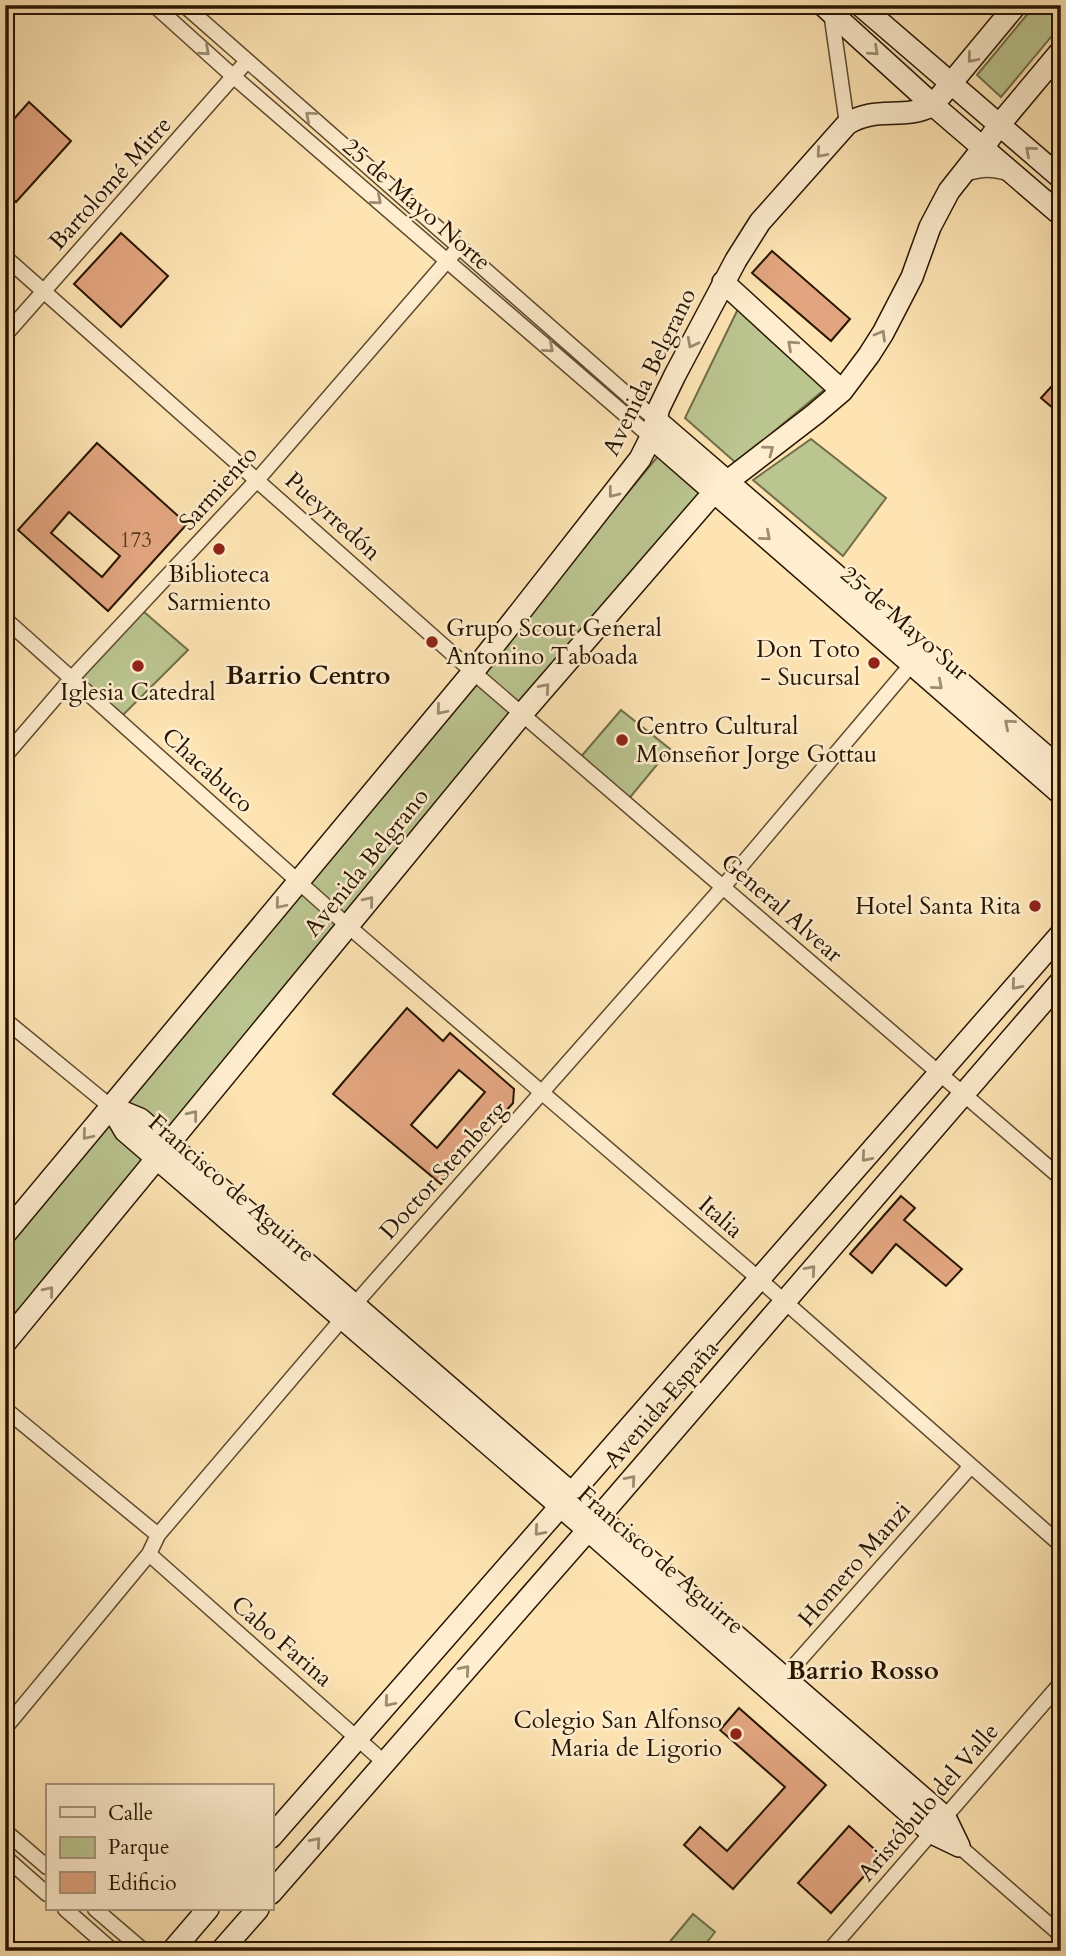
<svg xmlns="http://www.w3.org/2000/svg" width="1066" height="1956" font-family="Cardo,serif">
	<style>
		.green { fill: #bbc590; stroke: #716d48; stroke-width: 2 }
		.building { fill: #e2a580; stroke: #271500; stroke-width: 2; fill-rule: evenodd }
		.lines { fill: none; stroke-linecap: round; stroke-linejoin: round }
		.street-casing { stroke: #5d492d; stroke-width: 17 }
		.secondary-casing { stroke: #271500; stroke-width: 24 }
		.street { stroke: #feedce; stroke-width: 14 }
		.secondary { stroke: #feedce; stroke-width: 21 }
		.oneway { stroke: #9d8c71 }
		.poi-dot { fill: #8f2418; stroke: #feedce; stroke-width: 2.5 }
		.labels { text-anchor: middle; stroke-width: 5; stroke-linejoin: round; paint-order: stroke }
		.number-label { font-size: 21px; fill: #563920 }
		.street-label { font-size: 24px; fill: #271500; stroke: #feedce }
		.poi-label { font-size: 24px; fill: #271500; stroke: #feedce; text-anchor: end }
		.neighbourhood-label { font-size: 26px; font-weight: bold; fill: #271500; stroke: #feedce }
	</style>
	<rect width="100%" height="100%" fill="#fee4b3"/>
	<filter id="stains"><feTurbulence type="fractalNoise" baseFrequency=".00286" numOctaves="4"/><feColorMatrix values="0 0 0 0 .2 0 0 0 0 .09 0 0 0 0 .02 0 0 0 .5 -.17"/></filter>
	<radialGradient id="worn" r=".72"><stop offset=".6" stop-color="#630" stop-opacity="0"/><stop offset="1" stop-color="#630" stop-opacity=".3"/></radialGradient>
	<!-- green -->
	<path class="green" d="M1035 5H1061V25L1001 97 977 75Z
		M738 309 825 389 736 463 685 418Z
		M811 439 886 498 843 556 753 480Z
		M659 455 704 493 5 1334V1241Z
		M143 611 188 650 118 720 76 684Z
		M621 710 670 749 627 801 579 759Z
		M693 1914 715 1932 700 1951H662Z"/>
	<!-- building -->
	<path class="building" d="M29 102 71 141 16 202 5 192V129Z
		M121 233 168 276 121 327 74 284Z
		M772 251 850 319 831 341 752 273Z
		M1061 376V415L1041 398Z
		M97 443 187 524 108 611 18 530ZM69 512 120 556 102 577 51 533Z
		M407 1008 443 1041 450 1033 514 1089 513 1103 441 1184 333 1094ZM459 1070 485 1092 437 1148 411 1125Z
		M901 1196 915 1208 904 1220 962 1269 946 1286 896 1244 872 1273 850 1254Z
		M739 1708 826 1785 733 1889 684 1845 700 1827 727 1851 785 1787 720 1730Z
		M849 1826 882 1856 831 1913 798 1883Z"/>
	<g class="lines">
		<!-- street casing -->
		<g class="street-casing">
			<path id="street" d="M154 5 234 77 651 437
				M184 5 656 420
				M831 12 847 124
				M964 174C983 169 991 168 1010 174
				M5 257 473 672 1061 1178
				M5 335 247 61
				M5 619 348 926 759 1279 1061 1545
				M5 756 72 678 258 479 459 247
				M5 1020 111 1107
				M5 1409 158 1535
				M149 1554 385 1763
				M779 1683 971 1466
				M5 1728 149 1554 158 1535 354 1305 723 887 916 659
				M5 1831 47 1867
				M959 1846 1061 1935
				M5 1857 47 1894
				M65 1909 113 1951
				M95 1909 144 1951
				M829 1951 1061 1683"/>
		</g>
		<!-- secondary casing -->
		<g class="secondary-casing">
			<path id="secondary" d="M823 5 933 105 1061 215
				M860 5 1061 178
				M723 282 842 391
				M656 420 1061 769
				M651 437 1061 794
				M111 1107 140 1119 945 1817 959 1846 932 1833 588 1530 125 1131Z
				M5 1234 473 672 640 459 651 437 659 408 675 375 736 260 760 222 847 124C876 105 904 121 933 105L1016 5
				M5 1343 522 714 715 491 815 414 842 391 869 355 883 333 912 277 930 227 949 191 983 148 999 125 1061 51
				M271 1837 1061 934
				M271 1893 588 1530 1061 981
				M172 1951 208 1909
				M221 1951 258 1909"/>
		</g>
		<!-- street -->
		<use href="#street" class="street"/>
		<!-- secondary -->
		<use href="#secondary" class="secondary"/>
	</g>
	<!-- one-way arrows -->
	<defs><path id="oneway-chevron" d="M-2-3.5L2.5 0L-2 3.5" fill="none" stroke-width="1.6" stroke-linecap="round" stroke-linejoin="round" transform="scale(1.75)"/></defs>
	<g class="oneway">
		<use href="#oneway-chevron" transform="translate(205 51) rotate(42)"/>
		<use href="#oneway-chevron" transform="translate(874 51) rotate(42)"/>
		<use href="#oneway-chevron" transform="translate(972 58) rotate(130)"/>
		<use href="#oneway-chevron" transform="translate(310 116) rotate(-139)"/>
		<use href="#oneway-chevron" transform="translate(1030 151) rotate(-139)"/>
		<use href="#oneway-chevron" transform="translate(821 153) rotate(131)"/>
		<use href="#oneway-chevron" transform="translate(377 200) rotate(41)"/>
		<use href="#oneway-chevron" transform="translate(881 335) rotate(-60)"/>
		<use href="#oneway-chevron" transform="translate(692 343) rotate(117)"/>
		<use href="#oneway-chevron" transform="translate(792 345) rotate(-138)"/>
		<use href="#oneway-chevron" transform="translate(549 348) rotate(41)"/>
		<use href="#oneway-chevron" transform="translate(769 450) rotate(-37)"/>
		<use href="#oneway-chevron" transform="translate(613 493) rotate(128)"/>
		<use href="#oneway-chevron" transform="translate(766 536) rotate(41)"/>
		<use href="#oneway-chevron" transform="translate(938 685) rotate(41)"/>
		<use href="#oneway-chevron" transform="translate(545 688) rotate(-49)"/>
		<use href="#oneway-chevron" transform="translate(441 710) rotate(130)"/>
		<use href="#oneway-chevron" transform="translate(1009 724) rotate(-139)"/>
		<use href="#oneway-chevron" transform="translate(369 901) rotate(-51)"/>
		<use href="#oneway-chevron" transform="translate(280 904) rotate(130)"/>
		<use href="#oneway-chevron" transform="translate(1016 985) rotate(131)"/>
		<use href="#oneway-chevron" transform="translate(193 1115) rotate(-51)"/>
		<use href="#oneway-chevron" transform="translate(87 1135) rotate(130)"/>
		<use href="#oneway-chevron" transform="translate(866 1157) rotate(131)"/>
		<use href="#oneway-chevron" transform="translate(811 1270) rotate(-49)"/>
		<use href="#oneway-chevron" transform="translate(49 1291) rotate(-51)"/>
		<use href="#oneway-chevron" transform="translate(631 1480) rotate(-49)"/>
		<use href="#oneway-chevron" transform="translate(539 1531) rotate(131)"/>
		<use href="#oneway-chevron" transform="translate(465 1670) rotate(-49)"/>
		<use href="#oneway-chevron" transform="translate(389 1702) rotate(131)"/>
		<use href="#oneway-chevron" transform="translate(316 1842) rotate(-49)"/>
	</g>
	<!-- markers -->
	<g class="poi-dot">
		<circle cx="219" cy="549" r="7"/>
		<circle cx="432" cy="642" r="7"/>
		<circle cx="874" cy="663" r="7"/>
		<circle cx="138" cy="666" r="7"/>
		<circle cx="622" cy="740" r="7"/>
		<circle cx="1035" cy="906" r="7"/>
		<circle cx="736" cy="1734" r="7"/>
	</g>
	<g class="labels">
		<!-- number labels -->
		<g class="number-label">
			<text x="136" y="547">173</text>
		</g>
		<!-- street labels -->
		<g class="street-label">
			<text transform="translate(110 183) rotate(-48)" y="8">Bartolomé Mitre</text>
			<text transform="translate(417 204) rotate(41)" y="8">25 de Mayo Norte</text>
			<text transform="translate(649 372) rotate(-64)" y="8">Avenida Belgrano</text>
			<text transform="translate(218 488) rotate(-48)" y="8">Sarmiento</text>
			<text transform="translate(333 516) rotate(42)" y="8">Pueyrredón</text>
			<text transform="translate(905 623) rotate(41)" y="8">25 de Mayo Sur</text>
			<text transform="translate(208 770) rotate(42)" y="8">Chacabuco</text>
			<text transform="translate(366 862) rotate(-51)" y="8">Avenida Belgrano</text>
			<text transform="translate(782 908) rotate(41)" y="8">General Alvear</text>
			<text transform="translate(443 1170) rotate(-48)" y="8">Doctor Stemberg</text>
			<text transform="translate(232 1188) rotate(41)" y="8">Francisco de Aguirre</text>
			<text transform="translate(721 1217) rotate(41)" y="8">Italia</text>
			<text transform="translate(661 1404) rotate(-49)" y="8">Avenida España</text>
			<text transform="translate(661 1560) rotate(41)" y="8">Francisco de Aguirre</text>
			<text transform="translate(854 1564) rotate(-49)" y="8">Homero Manzi</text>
			<text transform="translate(282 1641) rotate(41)" y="8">Cabo Farina</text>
			<text transform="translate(928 1802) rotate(-49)" y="8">Aristóbulo del Valle</text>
		</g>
		<!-- poi labels -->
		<g class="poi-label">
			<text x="219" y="582" text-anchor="middle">Biblioteca<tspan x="219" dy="28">Sarmiento</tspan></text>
			<text x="446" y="636" text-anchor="start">Grupo Scout General<tspan x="446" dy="28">Antonino Taboada</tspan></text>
			<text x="860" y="657">Don Toto<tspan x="860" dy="28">- Sucursal</tspan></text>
			<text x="138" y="700" text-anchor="middle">Iglesia Catedral</text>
			<text x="636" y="734" text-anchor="start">Centro Cultural<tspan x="636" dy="28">Monseñor Jorge Gottau</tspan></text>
			<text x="1021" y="914">Hotel Santa Rita</text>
			<text x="722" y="1728">Colegio San Alfonso<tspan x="722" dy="28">Maria de Ligorio</tspan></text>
		</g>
		<!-- neighbourhood labels -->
		<g class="neighbourhood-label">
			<text x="308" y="684">Barrio Centro</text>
			<text x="863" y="1679">Barrio Rosso</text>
		</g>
	</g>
	<!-- margin -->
	<rect width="1066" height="1956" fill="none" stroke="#fee4b3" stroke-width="28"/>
	<rect x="7" y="7" width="1052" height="1942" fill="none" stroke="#271500" stroke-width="3.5"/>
	<rect x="14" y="14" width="1038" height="1928" fill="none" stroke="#271500" stroke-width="2"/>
	<!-- legend -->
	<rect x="46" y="1784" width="228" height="126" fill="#feedce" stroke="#a8977c" stroke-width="2"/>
	<rect x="60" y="1807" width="35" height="10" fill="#feedce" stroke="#a8977c" stroke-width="2"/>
	<text x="108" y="1820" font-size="21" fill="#271500">Calle</text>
	<rect x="60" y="1837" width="35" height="21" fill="#bbc590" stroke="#a8977c" stroke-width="2"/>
	<text x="108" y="1854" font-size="21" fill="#271500">Parque</text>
	<rect x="60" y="1872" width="35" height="21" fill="#e2a580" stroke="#a8977c" stroke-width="2"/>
	<text x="108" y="1890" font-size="21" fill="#271500">Edificio</text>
	<rect width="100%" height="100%" filter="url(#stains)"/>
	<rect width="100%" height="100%" fill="url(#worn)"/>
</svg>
